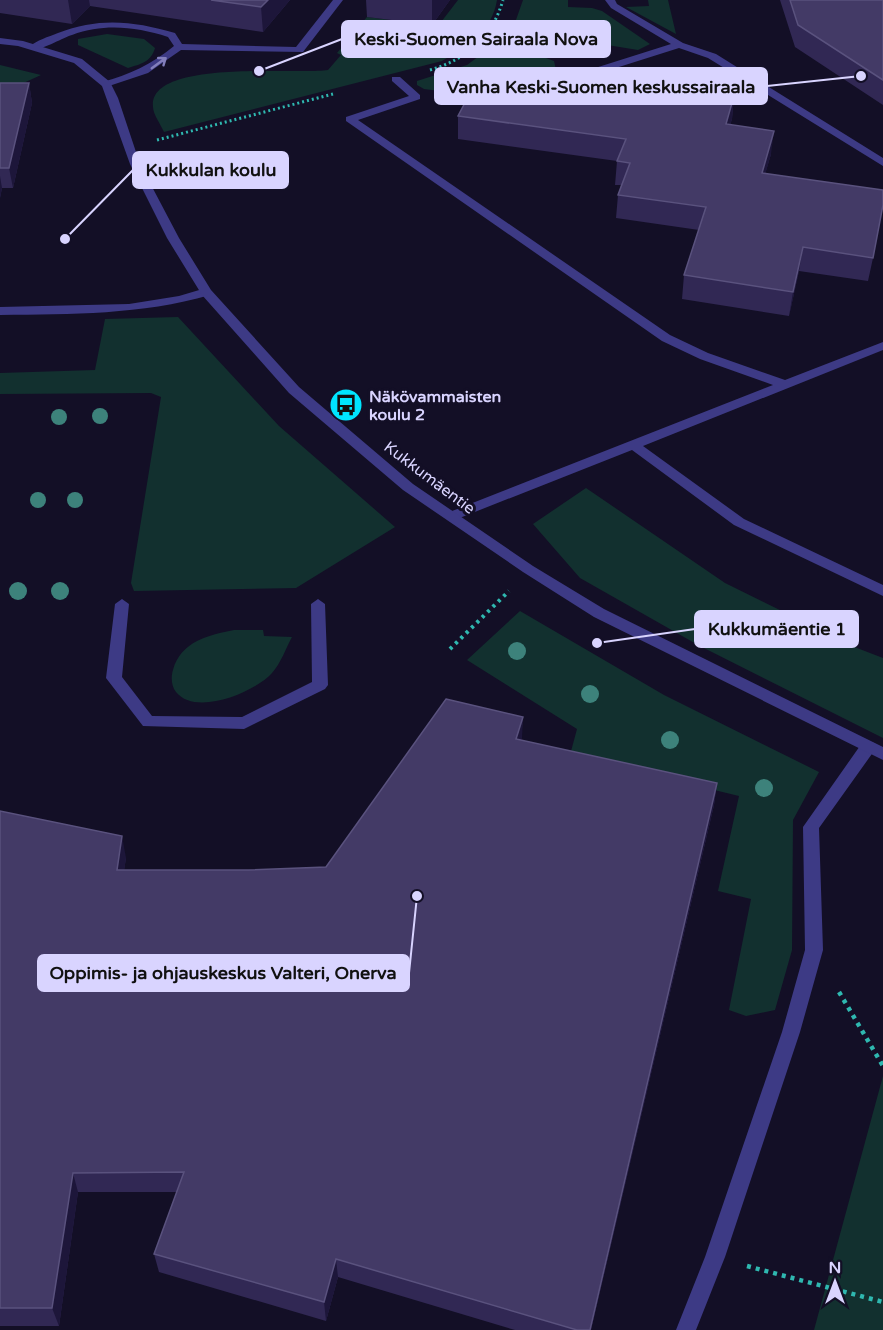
<svg xmlns="http://www.w3.org/2000/svg" width="883" height="1330" font-family="'Varela Round',sans-serif">
	<style>
		.green { fill: #12302f }
		.lines { fill: none; stroke-linecap: round; stroke-linejoin: round }
		.path-far2 { stroke: #2fb8b0; stroke-width: 3; stroke-dasharray: 2 3; stroke-linecap: butt }
		.path-far1 { stroke: #2fb8b0; stroke-width: 4; stroke-dasharray: 3 4.5; stroke-linecap: butt }
		.path { stroke: #2fb8b0; stroke-width: 4.5; stroke-dasharray: 4 5; stroke-linecap: butt }
		.service { fill: #3d3a85; fill-rule: evenodd }
		.minor { fill: #3d3a85; fill-rule: evenodd }
		.tree { fill: #3d827b }
		.wall { fill: #312854 }
		.shaded-wall { fill: #1d163a }
		.building { fill: #433a66; stroke: #5a527e; stroke-width: 1.5 }
		.oneway { stroke: #837fbc }
		.labels { text-anchor: middle; stroke-width: 6; stroke-linejoin: round; paint-order: stroke }
		.poi-label { font-size: 16px; font-weight: bold; fill: #d9d4ff; stroke: #130f26; text-anchor: start }
		.street-label { font-size: 16px; fill: #d9d4ff; stroke: #130f26 }
		.leader { fill: none; stroke: #d9d4ff; stroke-width: 2 }
		.callout-dot { fill: #d9d4ff; stroke: #130f26; stroke-width: 2 }
		.callout { fill: #d9d4ff; stroke: #d9d4ff; stroke-width: 2 }
		.callout-label { font-size: 18px; text-anchor: middle; font-weight: bold; fill: #111 }
	</style>
	<rect width="100%" height="100%" fill="#130f26"/>
	<!-- green -->
	<path class="green" d="M458 0H497C492 31 467 47 442 61L164 132C161 125 153 114 153 107 148 58 299 75 328 70L341 55 337 53 367 17 438 26Z
		M523 0H568V7L592 8 602 11 650 44 638 50 601 44 611 34 606 31 607 28 575 20 532 49V53L554 61 557 74 528 80 517 101 424 89 417 85V81L467 65 494 45 502 46 511 34Z
		M648 0H668L676 34 626 7 649 6Z
		M107 34 144 39 155 48C151 62 141 64 128 68L78 45V39Z
		M0 65 41 75 19 85 0 88Z
		M178 317 279 426 395 527 296 588 134 591 131 583 161 397 151 393 0 394V373L95 370 105 319Z
		M586 488 725 583 857 648 883 658V738L698 645 580 578 533 524Z
		M520 611 664 695 819 772 793 820 792 950 775 1010 746 1016 729 1010 751 899 718 891 739 796 570 755 577 729 467 660Z
		M234 630H263L264 636 292 637C286 648 281 663 272 673 255 692 196 717 176 692 171 686 171 676 173 670 181 641 209 635 234 630Z
		M883 1076V1330H814Z"/>
	<g class="lines">
		<!-- path-far2 -->
		<path class="path-far2" d="M430 70C467 59 492 38 503 0
			M157 140 333 94"/>
		<!-- path-far1 -->
		<path class="path-far1" d="M450 649 509 591"/>
		<!-- path -->
		<path class="path" d="M839 992 883 1066
			M747 1266 883 1302"/>
		<!-- service -->
		<path class="service" d="M333 0H343L303 52 181 50 148 73 106 87 102 86V82C129 75 152 64 174 46L168 37C136 27 105 23 72 35 61 38 38 54 29 47 37 40 48 37 58 33 99 17 134 21 175 33L182 44 296 47Z
			M605 0H615L617 4 683 43 716 54 883 158V166L708 58 679 48 562 85H554V81L671 44 611 8Z
			M392 77H400L420 95V99L358 120 670 335 708 353 785 380 883 342V350L643 446 744 519 883 585V596L734 525 632 450 457 519H447L445 516 447 513 773 385 700 359 662 341 346 121V117L409 96 392 81Z
			M206 288 212 292 210 295C141 315 72 314 0 315V307L129 304 179 296Z
			M122 599 129 604 122 677 152 716 242 717 312 682 311 604 318 599 325 604 328 685 325 689 244 729 143 726 106 678 115 604Z
			M868 741 874 743 876 747 874 751 819 828 823 950 800 1032 725 1257 696 1330H676L705 1257 782 1032 805 950 803 827 862 743Z"/>
		<!-- minor -->
		<path class="minor" d="M0 38 23 41 82 59 110 82 118 98 140 164 179 238 211 290 299 387 413 484 533 566 604 609 883 747V760L594 617 523 572 403 490 289 393 202 295 167 238 130 164 102 86 74 63 18 46 0 44Z"/>
	</g>
	<!-- trees -->
	<g class="tree">
		<circle cx="100" cy="416" r="8"/>
		<circle cx="59" cy="417" r="8"/>
		<circle cx="38" cy="500" r="8"/>
		<circle cx="75" cy="500" r="8"/>
		<circle cx="18" cy="591" r="9"/>
		<circle cx="60" cy="591" r="9"/>
		<circle cx="517" cy="651" r="9"/>
		<circle cx="590" cy="694" r="9"/>
		<circle cx="670" cy="740" r="9"/>
		<circle cx="764" cy="788" r="9"/>
	</g>
	<!-- wall -->
	<path class="wall" d="M0 0H290L263 32 90 6 72 24 0 13Z
		M366 0H450L432 25 367 17Z
		M780 0H883V105L795 47Z
		M0 83H29L32 103 13 188H2L0 198Z
		M734 96 732 119 730 125 771 154 765 174 873 258 868 281 799 271 789 316 682 299 684 275 699 230 616 218 618 195 621 185H615L617 161 458 139V116Z
		M523 717 521 740 717 783 714 805 591 1330H515L338 1277 326 1321 159 1272 154 1254 177 1192H78L59 1326H0V811L126 858 124 870H248L326 867Z"/>
	<!-- shaded-wall -->
	<path class="shaded-wall" d="M68 0H89L90 6 72 24Z
		M268 0H290L263 32 261 7Z
		M432 0H450L432 25Z
		M29 83 32 103 13 188 9 168Z
		M734 96 732 119 723 147 726 124Z
		M774 131 771 154 759 196 762 173Z
		M0 176 2 188 0 198Z
		M803 247 799 271 789 316 793 292Z
		M523 717 522 738 515 761 516 739Z
		M717 783 714 805 591 1330H590Z
		M122 836 126 858 121 891 117 870Z
		M73 1173 78 1192 59 1326 52 1308Z
		M336 1259 338 1277 326 1321 324 1302Z"/>
	<!-- building -->
	<path class="building" d="M211 0H268L261 7Z
		M790 0H883V80L798 25Z
		M476 82 640 103 647 85 734 96 726 124 774 131 762 173 883 190V205L873 258 803 247 793 292 684 275 706 207 618 195 630 163 617 161 626 139 458 116Z
		M0 83H29L9 168H0Z
		M446 699 523 717 516 739 717 783 590 1330H577L336 1259 324 1302 154 1254 184 1172 73 1173 52 1308H0V811L122 836 117 870H248L326 867Z"/>
	<!-- one-way arrows -->
	<defs><path id="oneway-shaft" d="M-6 0H5M1.5-3L5.5 0L1.5 3" fill="none" stroke-width="1.6" stroke-linecap="round" stroke-linejoin="round" transform="scale(1.5)"/></defs>
	<use class="oneway" href="#oneway-shaft" transform="translate(159 63) rotate(-36)"/>
	<!-- icons -->
	<defs>
		<g id="bus-disc" transform="scale(1.725)"><circle r="9.5" fill="#00e5ff" stroke="#130f26"/><path d="M-5-6H5V4H4V6H2V4H-2V6H-4V4H-5ZM-3.5-4V0h7V-4ZM-3.5 1.2v1.5H-2V1.2ZM2 1.2v1.5H3.5V1.2Z" fill="#111"/></g>
	</defs>
	<g fill-rule="evenodd">
		<use href="#bus-disc" x="346" y="405"/>
	</g>
	<g class="labels">
		<!-- poi labels -->
		<g class="poi-label">
			<text x="369" y="402">Näkövammaisten<tspan x="369" dy="18">koulu 2</tspan></text>
		</g>
		<!-- street labels -->
		<g class="street-label">
			<text transform="translate(430 477) rotate(37)" y="6">Kukkumäentie</text>
		</g>
	</g>
	<!-- callouts -->
	<path class="leader" d="M259 71L342 39M861 76L767 86M65 239L133 170M597 643L695 629M417 896L409 973"/>
	<g class="callout-dot">
		<circle cx="259" cy="71" r="6"/>
		<circle cx="861" cy="76" r="6"/>
		<circle cx="65" cy="239" r="6"/>
		<circle cx="597" cy="643" r="6"/>
		<circle cx="417" cy="896" r="6"/>
	</g>
	<g class="callout">
		<rect x="342" y="21" width="268" height="36" rx="6"/>
		<rect x="435" y="68" width="332" height="36" rx="6"/>
		<rect x="133" y="152" width="155" height="36" rx="6"/>
		<rect x="695" y="611" width="163" height="36" rx="6"/>
		<rect x="38" y="955" width="371" height="36" rx="6"/>
	</g>
	<g class="callout-label">
		<text x="476" y="45">Keski-Suomen Sairaala Nova</text>
		<text x="601" y="93">Vanha Keski-Suomen keskussairaala</text>
		<text x="211" y="176">Kukkulan koulu</text>
		<text x="777" y="635">Kukkumäentie 1</text>
		<text x="223" y="979">Oppimis- ja ohjauskeskus Valteri, Onerva</text>
	</g>
	<!-- north arrow -->
	<g transform="translate(835 1282)" stroke="#130f26" stroke-width="4.5" paint-order="stroke">
	<path d="M0-4.5L10 22L0 15L-10 22Z" fill="#d9d4ff"/>
	<text y="-9" font-size="16" font-weight="bold" text-anchor="middle" fill="#d9d4ff">N</text>
	</g>
</svg>
